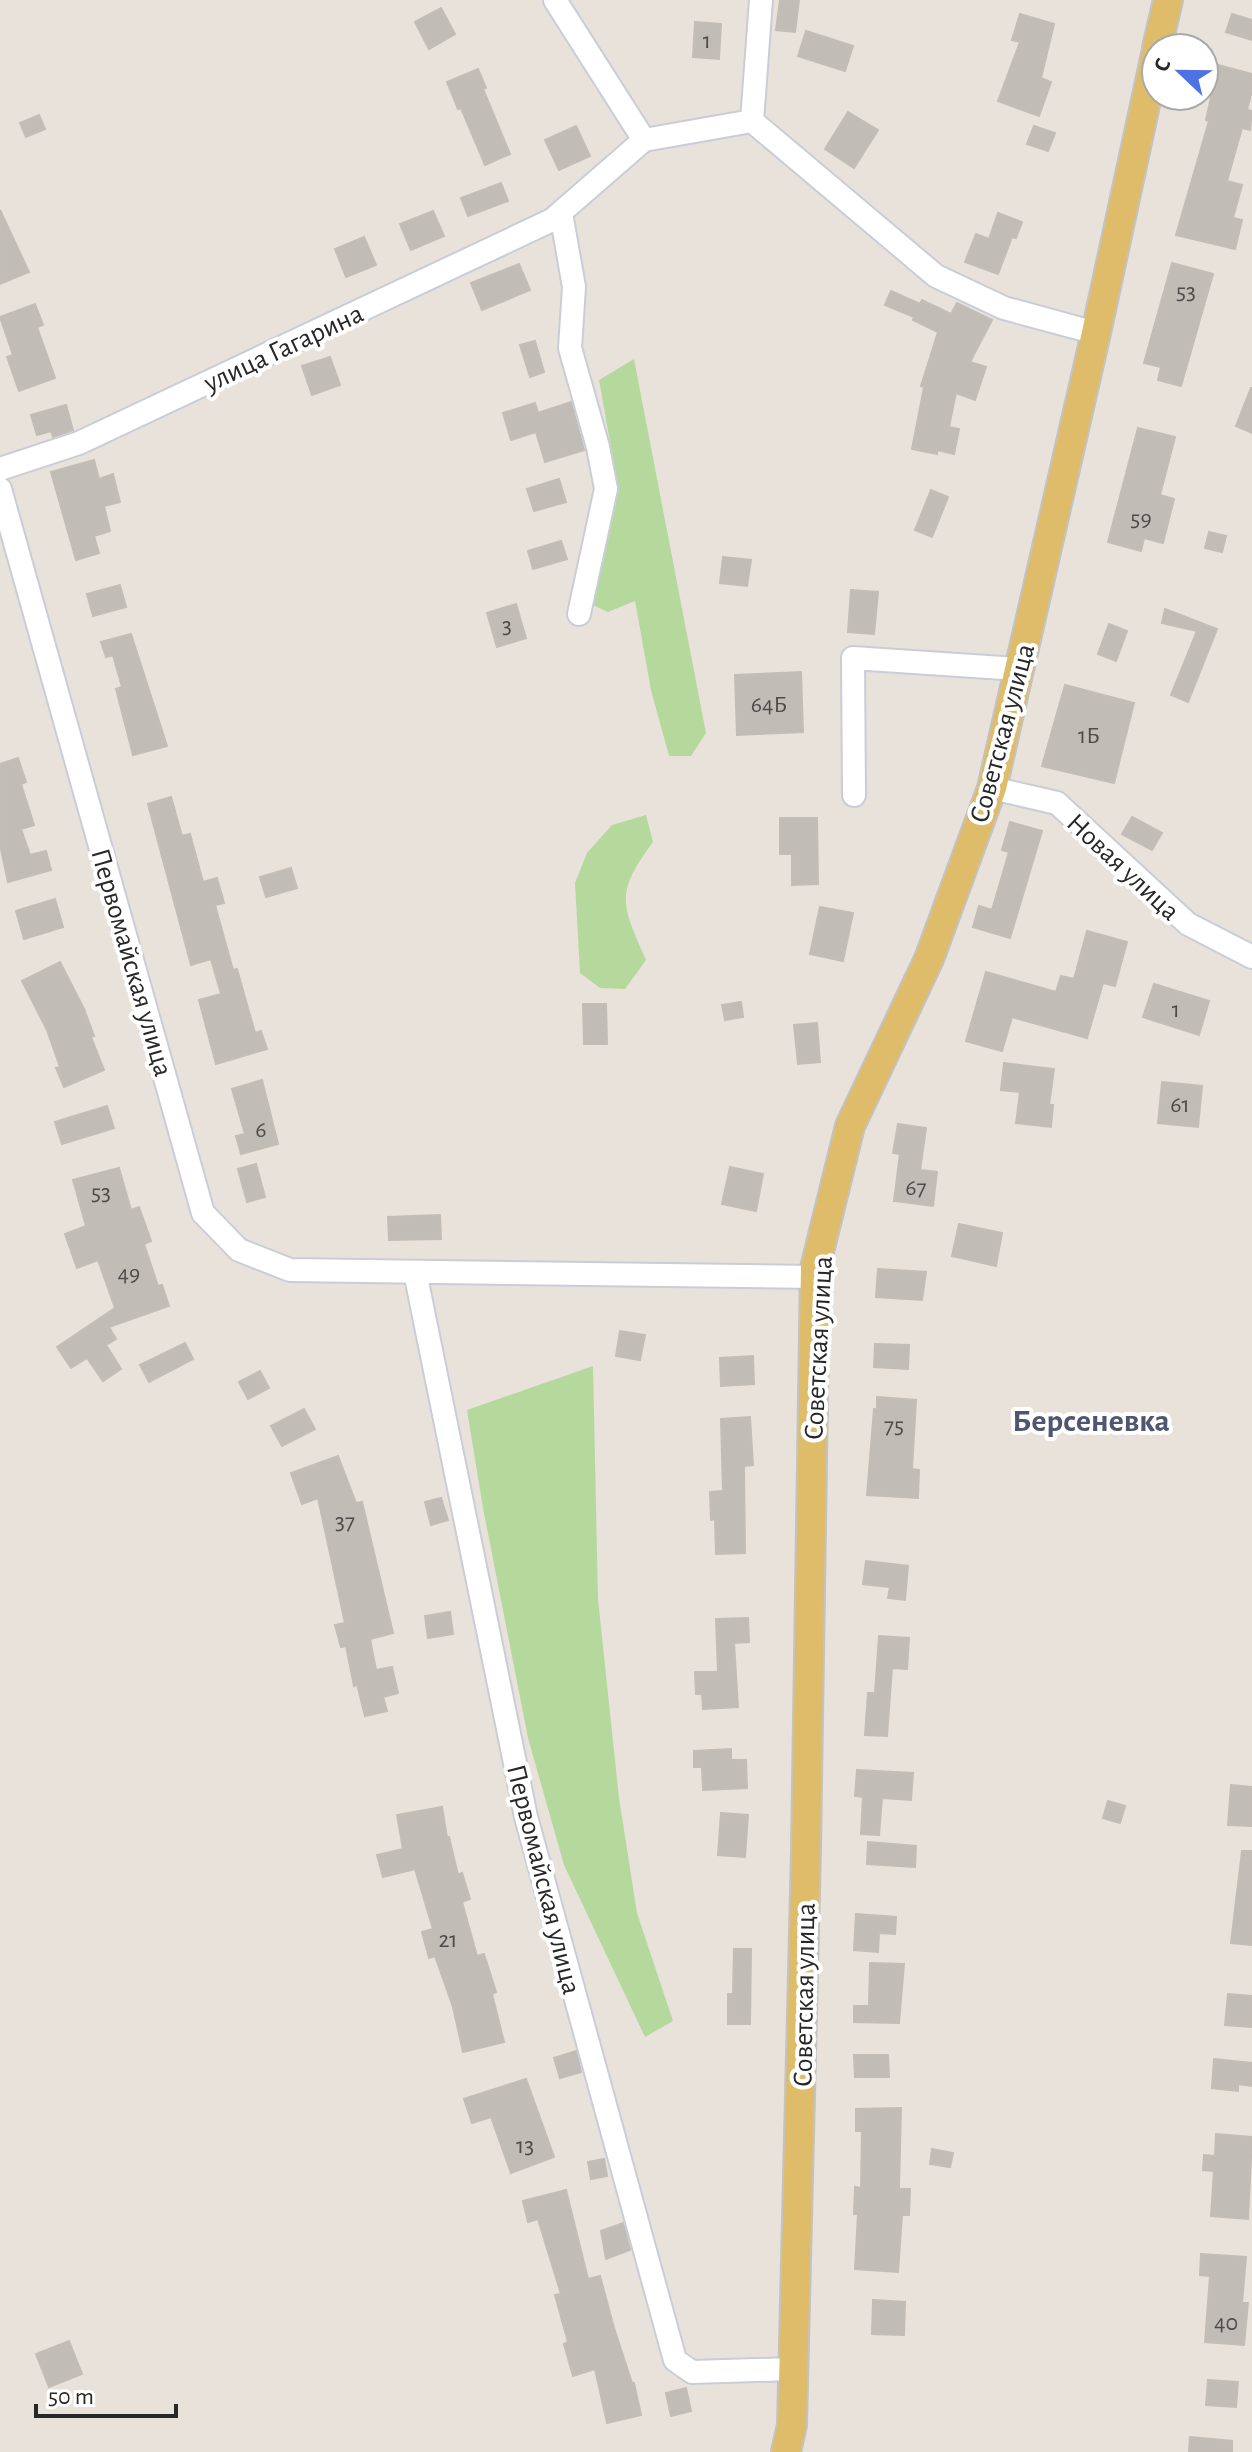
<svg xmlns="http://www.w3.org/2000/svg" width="1252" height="2452" font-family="'Alegreya Sans',sans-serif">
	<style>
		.green { fill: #b5d99d }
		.building { fill: #c1bcb6; stroke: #c3bdb5; stroke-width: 2 }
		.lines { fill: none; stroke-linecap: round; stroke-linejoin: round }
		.minor-casing { stroke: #c9cdd8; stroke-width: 26 }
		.major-casing { stroke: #c3c3c3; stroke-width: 32 }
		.minor { stroke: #fff; stroke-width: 22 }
		.major { stroke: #dfbc69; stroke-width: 28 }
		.labels { text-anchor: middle; stroke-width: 8; stroke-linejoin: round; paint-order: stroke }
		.number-label { font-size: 24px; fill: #4e4c4b }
		.street-label { font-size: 28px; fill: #272727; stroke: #fff }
		.quarter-label { font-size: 32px; font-weight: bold; fill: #4e5672; stroke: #fff }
	</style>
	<rect width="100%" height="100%" fill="#e8e2db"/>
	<!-- green -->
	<path class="green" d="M634 359 706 733 691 756H669L651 690 635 601 608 612 593 605 614 513 617 481 599 380Z
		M646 815 653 842C615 894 621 903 646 960L625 989 600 988 580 973 575 883 587 853 612 825Z
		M593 1366 598 1599 619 1798 637 1913 673 2021 645 2037 564 1865 528 1738 483 1508 467 1410Z"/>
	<!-- building -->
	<path class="building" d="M780 0H799L795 32 776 30Z
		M441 8 455 34 429 49 415 22Z
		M1020 14 1054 24 1041 78 1051 82 1039 116 998 101 1020 42 1012 40Z
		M1232 14 1252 20V40L1226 32Z
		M695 22 721 24 719 59 693 57Z
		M806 31 853 46 845 71 798 56Z
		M1218 65 1252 74V91L1247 110 1252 111 1250 130 1242 128 1227 181 1242 185 1233 218 1242 220 1235 249 1176 235 1209 121 1206 120Z
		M478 69 486 88 483 89 510 154 485 165 461 108 458 109 447 82Z
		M848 112 878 130 854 168 825 149Z
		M39 115 45 129 26 137 20 123Z
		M576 126 590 156 559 170 545 140Z
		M1034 126 1055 133 1048 151 1027 144Z
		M501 183 508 201 468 216 461 198Z
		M0 210 29 272 0 284Z
		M433 211 444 236 411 250 400 224Z
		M998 213 1022 222 1016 238 1012 237 998 274 965 262 976 234 989 239Z
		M364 237 376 265 346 277 335 249Z
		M1172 263 1213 274 1181 386 1158 380 1161 367 1144 363Z
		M519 264 530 290 482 310 471 283Z
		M891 291 920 304 922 300 951 314 957 303 992 320 970 362 986 367 975 400 956 393 949 427 959 429 954 454 937 450V454L912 449 924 387 921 386 938 332 913 320 914 317 885 305Z
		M35 304 43 325 37 327 55 378 19 391 7 357 13 355 0 317Z
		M535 341 544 372 530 377 520 345Z
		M330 357 340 385 312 395 302 366Z
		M1251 388H1252V433L1236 426Z
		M571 402 584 450 545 462 536 432 511 440 503 413 535 403 538 413Z
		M66 405 73 430 53 437 51 431 37 435 31 415Z
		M1138 428 1175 437 1160 495 1174 499 1163 543 1144 538 1141 551 1108 542Z
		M94 460 99 479 113 474 120 502 104 506 110 531 94 536 99 553 76 560 51 472Z
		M559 479 566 502 534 511 527 489Z
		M931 490 948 497 932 537 915 530Z
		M1209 532 1226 536 1222 552 1205 548Z
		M561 541 567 559 533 569 528 551Z
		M723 557 751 560 747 586 720 583Z
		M120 585 126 607 93 616 87 594Z
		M851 590 878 592 874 634 848 632Z
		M516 604 526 638 497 647 487 613Z
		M1165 609 1217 629 1188 702 1171 695 1197 631 1162 623Z
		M1109 624 1127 631 1116 661 1098 654Z
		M131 634 167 746 133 755 116 689 122 687 113 655 106 657 101 642Z
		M801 672 803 732 737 735 735 675Z
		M1065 685 1134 703 1114 783 1042 766Z
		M18 758 26 782 21 784 34 825 21 829 30 855 46 851 51 870 8 882 0 845V764Z
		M171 797 182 836 190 834 203 882 217 878 224 903 215 905 233 970 237 969 255 1033 261 1031 267 1049 216 1064 199 1000 221 994 211 959 191 965 148 804Z
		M1132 817 1162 833 1152 850 1122 834Z
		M780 818H817L818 884 792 885V854H780Z
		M1010 822 1042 831 1010 938 973 927 979 906 992 910 1009 852 1002 850Z
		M291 868 297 888 266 897 260 877Z
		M55 899 63 927 24 939 16 911Z
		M820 907 853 913 843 961 810 954Z
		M1087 931 1127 942 1115 986 1103 983 1087 1038 1012 1017 1002 1051 966 1041 986 972 1056 992 1061 976 1074 979Z
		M60 962 84 1009 94 1036 91 1037 104 1070 64 1087 56 1068 60 1067 47 1030 22 981Z
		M1154 984 1209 1001 1199 1035 1143 1017Z
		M741 1002 743 1017 725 1020 722 1005Z
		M583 1004H606L607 1044H584Z
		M817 1023 820 1062 798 1064 794 1025Z
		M1004 1063 1054 1069 1049 1105H1053L1051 1127 1016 1123 1020 1092 1001 1090Z
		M262 1080 278 1144 241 1154 236 1136 245 1134 232 1089Z
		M1162 1082 1202 1086 1198 1127 1158 1123Z
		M107 1106 114 1128 62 1144 55 1122Z
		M898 1124 926 1128 920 1170 937 1172 933 1206 894 1201 900 1154 893 1153Z
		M256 1164 265 1197 247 1202 238 1169Z
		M730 1167 763 1174 756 1211 722 1204Z
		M119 1168 131 1210 139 1207 151 1241 144 1244 158 1286 162 1285 169 1306 109 1327 116 1339 106 1345 121 1369 103 1381 87 1358 71 1368 57 1347 115 1308 98 1260 77 1268 65 1234 86 1226 73 1180Z
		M440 1215 441 1239 389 1240 388 1217Z
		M959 1224 1002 1233 996 1266 952 1256Z
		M878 1269 926 1272 922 1300 876 1297Z
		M620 1331 645 1335 640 1360 616 1356Z
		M185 1343 193 1359 149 1382 140 1365Z
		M875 1344 909 1345 908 1369 874 1367Z
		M753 1356 754 1384 721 1386 720 1358Z
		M260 1371 269 1388 248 1399 239 1382Z
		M877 1397 916 1400 912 1469 919 1470 918 1498 867 1495 874 1409 877 1410Z
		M304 1409 315 1429 282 1446 271 1426Z
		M750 1417 753 1465 744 1466 745 1553 716 1554 715 1519 711 1520 710 1492 723 1491 721 1419Z
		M338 1456 356 1503 362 1502 393 1633 370 1639 376 1670 392 1667 398 1693 383 1697 387 1711 365 1716 357 1684 354 1686 346 1646 341 1647 335 1625 345 1623 318 1498 302 1504 291 1473Z
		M441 1498 448 1520 431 1525 425 1502Z
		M866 1561 908 1566 905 1600 888 1598 890 1587 863 1584Z
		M450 1612 453 1634 428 1638 425 1616Z
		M748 1618 749 1642 734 1643 738 1707 703 1709 702 1694H696L695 1672H718L716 1619Z
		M879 1636 909 1638 907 1669 892 1668 887 1736 865 1735 868 1693H875Z
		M731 1749V1760H746L747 1788 703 1790 702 1767H694V1751Z
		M857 1770 913 1773 911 1800 882 1798 879 1835 861 1834 863 1797 855 1796Z
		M1231 1785 1252 1787V1826L1228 1825Z
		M1108 1801 1125 1806 1120 1823 1103 1818Z
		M442 1807 447 1838 449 1837 458 1875 462 1873 470 1899 462 1902 477 1956 484 1954 496 1992 492 1994 504 2042 463 2052 453 2007 435 1956 429 1958 422 1932 433 1929 415 1869 383 1877 377 1855 403 1849 397 1815Z
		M721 1813 748 1815 745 1857 718 1855Z
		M868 1842 916 1846 915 1867 867 1864Z
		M1242 1851H1252V1945L1231 1943Z
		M856 1914 896 1917 895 1934 879 1933 878 1952 854 1950Z
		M734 1949H751L750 2024H728V1994H733Z
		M870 1963 904 1964 899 2023 854 2022V2006H869Z
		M1228 1994 1252 1996 1251 2027 1225 2025Z
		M576 2051 581 2072 560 2078 554 2058Z
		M854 2055H888L889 2077H855Z
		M1214 2059 1252 2063V2086L1238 2084V2091L1212 2088Z
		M526 2079 554 2157 511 2173 491 2117 472 2123 464 2099Z
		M901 2108 899 2189H910L909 2215H902L898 2272 855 2269 858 2214H854L855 2187 861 2188 862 2131H856V2109Z
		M1216 2134 1252 2137 1248 2219 1211 2216 1214 2171 1203 2170 1204 2155 1215 2156Z
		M932 2149 953 2153 950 2167 930 2164Z
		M604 2159 607 2176 591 2179 588 2162Z
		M566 2190 588 2279 600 2276 614 2328 632 2383H634L641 2415 607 2423 595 2369 573 2376 564 2344 568 2342 555 2295 561 2294 538 2219 528 2222 523 2201Z
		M623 2223 630 2250 606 2259 601 2231Z
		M1201 2254 1246 2257 1242 2303H1248L1244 2345 1205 2342 1210 2276 1200 2275Z
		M873 2300 905 2302 904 2335 872 2334Z
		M69 2341 82 2374 49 2387 36 2354Z
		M1208 2380 1238 2382 1236 2407 1206 2405Z
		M686 2388 691 2411 671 2416 666 2393Z
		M1190 2437 1232 2441V2452H1189Z"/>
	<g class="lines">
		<!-- minor casing -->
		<g class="minor-casing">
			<path id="minor" d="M555 0 644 140 752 121 936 276 1004 308 1096 333
				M752 121 761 0
				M561 213 574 287 570 348 598 447 606 489 579 614
				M0 469 79 443 552 220 644 140
				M0 489 203 1213 239 1250 290 1270 815 1277
				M992 788 1057 803 1188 924 1252 957
				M854 795 853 658 1019 669
				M415 1272 526 1817 675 2360 692 2372 793 2369"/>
		</g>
		<!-- major casing -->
		<g class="major-casing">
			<path id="major" d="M1157 48 1168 0
				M786 2452 792 2425 806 1849 815 1268 850 1126 929 959 992 788 1096 333 1156 54"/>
		</g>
		<!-- minor -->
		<use href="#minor" class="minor"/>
		<!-- major -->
		<use href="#major" class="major"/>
	</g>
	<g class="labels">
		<!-- number labels -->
		<g class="number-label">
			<text x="707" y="48">1</text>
			<text x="1186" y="299">53</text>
			<text x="1141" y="526">59</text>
			<text x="507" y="633">3</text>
			<text x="769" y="712">64Б</text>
			<text x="1089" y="743">1Б</text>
			<text x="1176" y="1017">1</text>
			<text x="1180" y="1112">61</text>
			<text x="261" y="1137">6</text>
			<text x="916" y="1195">67</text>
			<text x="101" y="1200">53</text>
			<text x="129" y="1281">49</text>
			<text x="894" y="1433">75</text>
			<text x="345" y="1529">37</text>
			<text x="448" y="1947">21</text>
			<text x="525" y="2153">13</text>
			<text x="1226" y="2330">40</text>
		</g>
		<!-- street labels -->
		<g class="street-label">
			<text transform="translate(283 347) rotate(-25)" y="10">улица Гагарина</text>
			<text transform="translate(1001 733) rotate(-75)" y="10">Советская улица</text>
			<text transform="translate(1124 866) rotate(43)" y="10">Новая улица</text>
			<text transform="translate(133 962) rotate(74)" y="10">Первомайская улица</text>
			<text transform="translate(817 1348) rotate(-87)" y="10">Советская улица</text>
			<text transform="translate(545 1879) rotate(76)" y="10">Первомайская улица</text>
			<text transform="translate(803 1995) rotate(-89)" y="10">Советская улица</text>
		</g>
		<!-- quarter labels -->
		<g class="quarter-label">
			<text x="1091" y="1431">Берсеневка</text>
		</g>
	</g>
	<!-- north arrow -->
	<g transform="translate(1180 72) rotate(292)"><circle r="38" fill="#ffffff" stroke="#a9a9a9" stroke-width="2"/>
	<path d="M0-6L14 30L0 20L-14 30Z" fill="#4d72e3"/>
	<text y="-12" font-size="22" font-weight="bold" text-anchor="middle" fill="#272727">С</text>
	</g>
	<!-- scale -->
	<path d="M36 2404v12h140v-12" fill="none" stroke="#272727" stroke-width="4"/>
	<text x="48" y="2404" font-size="24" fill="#272727" stroke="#ffffff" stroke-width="6" paint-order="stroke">50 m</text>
</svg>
